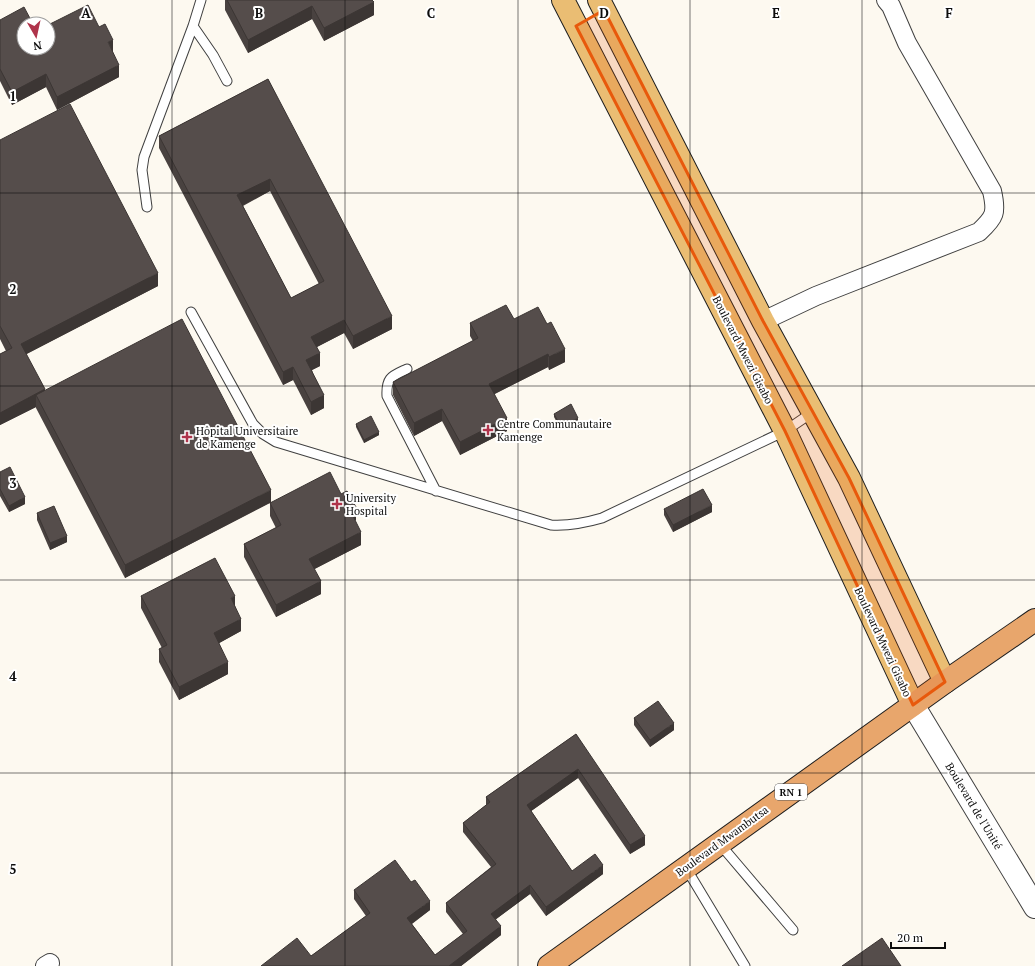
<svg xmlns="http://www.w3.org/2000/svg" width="1035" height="966" font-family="'PT Serif',serif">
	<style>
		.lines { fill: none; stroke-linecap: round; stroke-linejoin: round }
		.service-casing { stroke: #404040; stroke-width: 11 }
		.minor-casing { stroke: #404040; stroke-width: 20 }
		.tertiary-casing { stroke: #404040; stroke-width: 24 }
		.primary-casing { stroke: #1e1e1e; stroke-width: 24 }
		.trunk-casing { stroke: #1e1e1e; stroke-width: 24 }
		.service { stroke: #fff; stroke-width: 9 }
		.minor { stroke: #fff; stroke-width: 18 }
		.tertiary { stroke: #fff; stroke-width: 22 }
		.primary { stroke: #eabd73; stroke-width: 22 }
		.trunk { stroke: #e8a66c; stroke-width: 22 }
		.wall { fill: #494240; fill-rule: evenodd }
		.shaded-wall { fill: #3c3634 }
		.building { fill: #554d4b; stroke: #3c3634; fill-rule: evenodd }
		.marked { fill: #e8590c; fill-opacity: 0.2; stroke: #e8590c; stroke-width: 3; stroke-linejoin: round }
		.grid { fill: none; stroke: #0d0d0d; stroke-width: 1; stroke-opacity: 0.55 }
		.poi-dot { fill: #af344b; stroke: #fff; stroke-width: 1.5 }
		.labels { text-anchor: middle; stroke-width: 4; stroke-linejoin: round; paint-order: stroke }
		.shield { fill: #fff; stroke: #565656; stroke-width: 1 }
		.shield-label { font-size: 10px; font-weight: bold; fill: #0d0d0d }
		.street-label { font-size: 11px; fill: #0d0d0d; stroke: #fff }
		.poi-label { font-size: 11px; fill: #0d0d0d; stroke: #fff; text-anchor: start }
		.grid-label { font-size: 13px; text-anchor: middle; font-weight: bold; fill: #0d0d0d; stroke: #fff; stroke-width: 4; stroke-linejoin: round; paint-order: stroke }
	</style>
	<rect width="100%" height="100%" fill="#fdf9f0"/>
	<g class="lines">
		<!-- service casing -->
		<g class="service-casing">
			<path id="service" d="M193 26 213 55 227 81
				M147 207 142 170 144 157 193 26 201 0
				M191 312 253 424 263 434 276 442 551 525C569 526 585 523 602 518L785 431 813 412
				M407 369C392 376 386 377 387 396L436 491
				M719 843 793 930
				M686 868 745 966"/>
		</g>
		<!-- minor casing -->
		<g class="minor-casing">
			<path id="minor" d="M763 321 816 296 979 232C995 217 997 213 992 191L907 43 891 6 886 0
				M45 966 50 963"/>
		</g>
		<!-- tertiary casing -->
		<g class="tertiary-casing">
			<path id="tertiary" d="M913 705 1035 907"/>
		</g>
		<!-- primary casing -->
		<g class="primary-casing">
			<path id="primary" d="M563 0 785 431 913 705
				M599 0 763 321 849 478 945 682"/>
		</g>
		<!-- trunk casing -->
		<g class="trunk-casing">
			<path id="trunk" d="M549 966 945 682 1035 620"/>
		</g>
		<!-- service -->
		<use href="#service" class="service"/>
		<!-- minor -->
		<use href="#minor" class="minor"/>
		<!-- tertiary -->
		<use href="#tertiary" class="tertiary"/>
		<!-- primary -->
		<use href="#primary" class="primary"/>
		<!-- trunk -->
		<use href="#trunk" class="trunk"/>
	</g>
	<!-- wall -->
	<path class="wall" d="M225 0H372L374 15 324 41 312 19 248 53 225 10Z
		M0 20 24 48 113 53 119 77 57 110 46 87 12 105 0 81Z
		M268 79 392 329 353 349 344 333 317 347 320 366 312 370 324 408 311 415 293 380 283 385 159 148V136ZM270 191 319 284 291 298 243 206Z
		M0 140 158 286 26 354 45 391 271 502 356 520H355L361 545 314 569 321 594 276 617 244 557V544L276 528 270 516V503L125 578 36 408V407L0 425V354L6 351 0 339Z
		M514 319 565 362 549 370 548 367 494 394 507 431 460 455 442 421 414 436 393 395V382L473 341 470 336V323Z
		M554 414 578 422 561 430 554 417Z
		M356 424 379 435 364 443 356 427Z
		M0 472 25 504 9 512 0 496Z
		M664 509 712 512 673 532 664 515Z
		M37 513 67 542 50 550 37 520Z
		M141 596 235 606 241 631 219 643 228 674 179 700 159 662V649L162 648 141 608Z
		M634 718 674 730 650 747 634 725Z
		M576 734 645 845 630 854 578 778 531 811 572 871 603 874 546 916 530 894 496 919 501 935 461 966H261L311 956 366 916 354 899V890L430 910 412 924 435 955 463 934 446 912V903L491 867 463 832V823L486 805V797Z"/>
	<!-- shaded-wall -->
	<path class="shaded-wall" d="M374 2V15L324 41V28Z
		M312 6V19L248 53V40Z
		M113 40V53L108 42Z
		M119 65V77L57 110V97Z
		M46 74V87L12 105V92Z
		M270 179V191L237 208V195Z
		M158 273V286L21 357V344Z
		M392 316V329L353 349V336Z
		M344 320V333L311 350V337Z
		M565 349V362L549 370V357Z
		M320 353V366L306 373V360Z
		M548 354V367L489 397V384Z
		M293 367V380L283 385V372Z
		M45 389V402L36 395V407L0 425V413Z
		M324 395V408L311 415V402Z
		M442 409V421L414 436V423Z
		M507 418V431L460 455V442Z
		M578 418V422L561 430V427Z
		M379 432V435L364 443V440Z
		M271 490V502L125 578V565Z
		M25 497V504L9 512V506Z
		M712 505V512L673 532V525Z
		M356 507V520L350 523V510Z
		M361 532V545L309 572V559Z
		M67 536V542L50 550V543Z
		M321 581V594L276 617V605Z
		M235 596V608L231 598Z
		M241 619V631L214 646V633Z
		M228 662V674L179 700V687Z
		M674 723V730L650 747V740Z
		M578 769V778L527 814V805Z
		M645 836V845L630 854V845Z
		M603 865V874L546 916V907Z
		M530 885V894L491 923V914Z
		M430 901V910L407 927V918Z
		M501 926V935L461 966H449Z"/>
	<!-- building -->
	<path class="building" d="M227 0H372L374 2 324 28 312 6 248 40Z
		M88 5 99 27 105 24 113 40 108 42 119 65 57 97 46 74 12 92 0 69V20L24 7 33 24H24V48H48V25Z
		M268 79 392 316 353 336 344 320 311 337 320 353 306 360 324 395 311 402 293 367 283 372 159 136ZM270 179 324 281 291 298 237 195Z
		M70 104 158 273 21 344 45 389 0 413V354L12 348 0 326V140Z
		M506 305 514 319 538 307 547 324 551 322 565 349 549 357 548 354 489 384 507 418 460 442 442 409 414 423 393 382 478 338 470 323Z
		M182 319 271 490 125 565 36 395Z
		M571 404 578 418 561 427 554 414Z
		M371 416 379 432 364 440 356 424Z
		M10 467 25 497 9 506 0 489V472Z
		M330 472 341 494 347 491 356 507 350 510 361 532 309 559 321 581 276 605 244 544 281 525 270 503Z
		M703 489 712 505 673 525 664 509Z
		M54 506 67 536 50 543 37 513Z
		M215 558 235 596 231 598 241 619 214 633 228 662 179 687 159 649 167 645 141 596Z
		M658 701 674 723 650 740 634 718Z
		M576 734 645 836 630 845 578 769 527 805 572 871 595 854 603 865 546 907 530 885 491 914 501 926 449 966H261L297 938 311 956 370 913 354 890 395 860 411 882 415 880 430 901 407 918 435 955 467 931 446 903 496 864 463 823 490 802 486 797Z
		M882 938 901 966H842Z"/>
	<!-- marked area -->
	<path class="marked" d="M604 10 763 321 849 478 945 682 913 705 785 431 576 26Z"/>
	<!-- grid -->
	<path class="grid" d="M172 0V966M345 0V966M518 0V966M690 0V966M862 0V966M0 193H1035M0 386H1035M0 580H1035M0 773H1035"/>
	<!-- markers -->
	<g class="poi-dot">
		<path d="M486 424h4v4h4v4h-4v4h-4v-4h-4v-4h4z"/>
		<path d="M185 431h4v4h4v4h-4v4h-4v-4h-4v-4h4z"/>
		<path d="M335 498h4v4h4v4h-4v4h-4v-4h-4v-4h4z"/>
	</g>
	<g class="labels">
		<!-- shield labels -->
		<rect class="shield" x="775" y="784" width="32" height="16" rx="3"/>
		<g class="shield-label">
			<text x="791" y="796">RN 1</text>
		</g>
		<!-- street labels -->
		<g class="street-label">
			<text transform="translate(743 350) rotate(63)" y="4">Boulevard Mwezi Gisabo</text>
			<text transform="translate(883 642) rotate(65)" y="4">Boulevard Mwezi Gisabo</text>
			<text transform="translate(974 806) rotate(59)" y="4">Boulevard de l'Unité</text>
			<text transform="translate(722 841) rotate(-36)" y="4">Boulevard Mwambutsa</text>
		</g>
		<!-- poi labels -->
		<g class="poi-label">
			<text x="497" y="428">Centre Communautaire<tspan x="497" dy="13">Kamenge</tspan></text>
			<text x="196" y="435">Hôpital Universitaire<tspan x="196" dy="13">de Kamenge</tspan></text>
			<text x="346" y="502">University<tspan x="346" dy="13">Hospital</tspan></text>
		</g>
	</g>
	<g class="grid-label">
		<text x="86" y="18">A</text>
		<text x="259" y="18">B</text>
		<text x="431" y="18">C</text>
		<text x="604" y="18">D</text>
		<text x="776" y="18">E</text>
		<text x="949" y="18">F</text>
		<text x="13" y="101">1</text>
		<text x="13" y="294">2</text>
		<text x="13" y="488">3</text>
		<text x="13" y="681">4</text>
		<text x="13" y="874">5</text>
	</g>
	<!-- north arrow -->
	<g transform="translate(36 36) rotate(171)"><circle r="19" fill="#ffffff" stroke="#9e9e9e"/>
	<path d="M0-3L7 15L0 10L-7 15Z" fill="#af344b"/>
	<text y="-6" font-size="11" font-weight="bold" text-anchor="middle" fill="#0d0d0d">N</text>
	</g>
	<!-- scale -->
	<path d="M891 942v6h54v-6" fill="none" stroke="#0d0d0d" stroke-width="2"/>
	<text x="897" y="942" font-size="12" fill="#0d0d0d" stroke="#ffffff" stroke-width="3" paint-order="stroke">20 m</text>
</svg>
